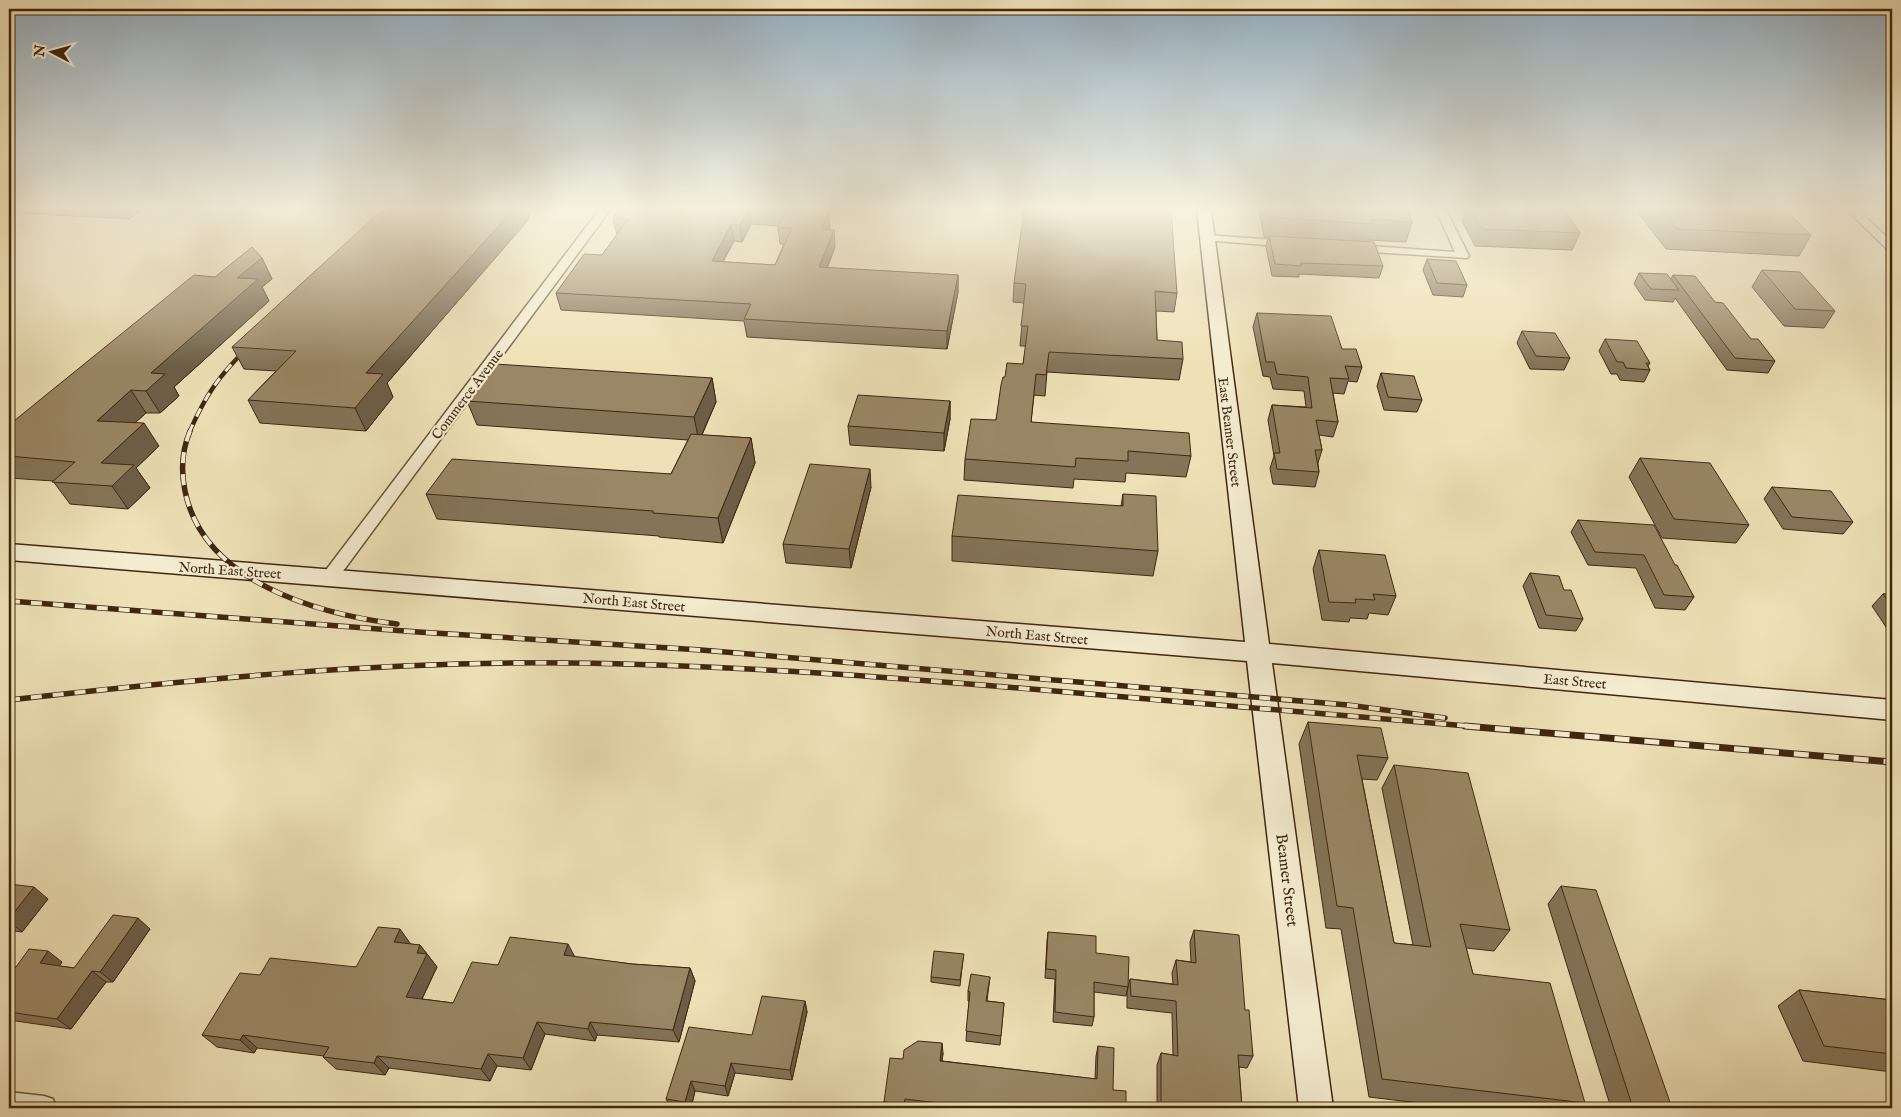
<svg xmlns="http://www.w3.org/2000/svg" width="1901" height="1117" font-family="'IM FELL English',serif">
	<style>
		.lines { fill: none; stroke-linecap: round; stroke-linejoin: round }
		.street-casing { stroke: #6c5539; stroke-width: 3 }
		.secondary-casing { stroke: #40260f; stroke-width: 3 }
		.street { fill: #f4ecd0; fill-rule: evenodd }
		.secondary { fill: #f4ecd0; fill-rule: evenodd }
		.rail-far2-casing { stroke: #40260f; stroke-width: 4.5 }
		.rail-far1-casing { stroke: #40260f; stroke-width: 5.5 }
		.rail-casing { stroke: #40260f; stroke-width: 7 }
		.rail-far2 { stroke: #f4ecd0; stroke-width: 3; stroke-dasharray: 9; stroke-linecap: butt }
		.rail-far1 { stroke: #f4ecd0; stroke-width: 4; stroke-dasharray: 11; stroke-linecap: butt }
		.rail { stroke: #f4ecd0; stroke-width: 5; stroke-dasharray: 15; stroke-linecap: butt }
		.wall { fill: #847458; stroke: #40260f; fill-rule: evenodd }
		.shaded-wall { fill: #6c5e47; stroke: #40260f }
		.building { fill: #9a8766; stroke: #40260f }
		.labels { text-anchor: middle; stroke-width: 4.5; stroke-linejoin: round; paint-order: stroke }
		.street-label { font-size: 14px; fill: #40260f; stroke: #f4ecd0 }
		.near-street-label { font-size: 16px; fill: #40260f; stroke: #f4ecd0 }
	</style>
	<rect width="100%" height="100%" fill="#eee1b7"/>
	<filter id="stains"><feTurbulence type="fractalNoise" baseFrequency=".004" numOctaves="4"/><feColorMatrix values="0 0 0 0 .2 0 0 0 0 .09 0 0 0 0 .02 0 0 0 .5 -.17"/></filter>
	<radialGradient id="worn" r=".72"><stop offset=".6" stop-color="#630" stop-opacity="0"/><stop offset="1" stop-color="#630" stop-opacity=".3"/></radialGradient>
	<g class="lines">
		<!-- street casing -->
		<g class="street-casing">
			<path id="street" d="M599 210H610L335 582 329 584 323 582 321 578 323 574Z
				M1436 210H1446L1469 256 1467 258 1356 251 1350 248 1356 245 1455 252Z
				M1847 210H1858L1892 242V251L1888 250Z
				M1207 235 1289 241 1295 244 1289 247 1203 240 1201 238Z
				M9 1092 44 1096 53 1099 56 1108H9Z"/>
		</g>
		<!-- secondary casing -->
		<g class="secondary-casing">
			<path id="secondary" d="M1197 210H1211L1269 644 1892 700V720L1272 663 1333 1108H1299L1247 661 9 560V544L1245 642Z"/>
		</g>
		<!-- street -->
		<use href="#street" class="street"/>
		<!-- secondary -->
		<use href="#secondary" class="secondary"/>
		<!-- rail-far2 casing -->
		<g class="rail-far2-casing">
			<path id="rail-far2" d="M189 433C206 394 219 376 248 347"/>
		</g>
		<!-- rail-far1 casing -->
		<g class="rail-far1-casing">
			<path id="rail-far1" d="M190 431C182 450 181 472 185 491 203 582 318 614 397 624
				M9 601 418 632 701 650 1348 705 1445 718
				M9 700C195 679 383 661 570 663 736 665 901 678 1066 692 1204 704 1342 715 1479 727"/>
		</g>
		<!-- rail casing -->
		<g class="rail-casing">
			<path id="rail" d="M1465 726 1892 762"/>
		</g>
		<!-- rail-far2 -->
		<use href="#rail-far2" class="rail-far2"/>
		<!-- rail-far1 -->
		<use href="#rail-far1" class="rail-far1"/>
		<!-- rail -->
		<use href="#rail" class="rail"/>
	</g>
	<!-- wall -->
	<path class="wall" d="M15 210H142L129 219 17 213Z
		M619 210H832L829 219 830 228 829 230 835 247 827 268 958 275V292L947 349 747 337 744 321 561 310 556 293 602 255 617 235 613 218ZM751 224 779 226 778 227 780 244H784L775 265 723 262 734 241 742 242Z
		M1259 210H1408L1412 222 1406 242 1368 240 1367 242 1383 266 1379 278 1299 274V277L1272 276 1266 247 1268 237H1264Z
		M1466 210H1564L1580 233 1572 250 1475 246 1462 221Z
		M1636 210H1786L1811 235 1799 256 1666 249Z
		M528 215 529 219 387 383 393 397 366 431 260 423 248 400 276 371 244 369 232 347Z
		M262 258 272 279 262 287 269 301 174 387 179 396 160 413H146L135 423 159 446 136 468 150 488 128 509 70 504 53 481 9 478V425L215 277Z
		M1427 259 1467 285 1463 297 1433 295 1423 270Z
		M1762 270 1835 311 1824 328 1784 326 1752 287Z
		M1639 273 1671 279 1673 275 1715 302 1751 339 1775 361 1768 373 1727 370 1675 298 1673 302 1645 300 1634 284Z
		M1014 283 1177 293 1174 312 1156 311 1157 340 1183 359 1179 380 1047 372 1045 396 1034 395 1031 422 1191 456 1186 477 1126 473 1125 482 1074 479 1073 488 964 480 965 459 996 420 1005 377 1023 364 1026 346H1020L1024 303 1013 302Z
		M1257 313 1342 349 1362 367 1357 382 1348 381 1344 394 1333 393 1338 422 1333 437 1319 435 1322 450 1318 463 1319 472 1315 487 1273 484 1270 468 1274 456 1268 420 1272 405 1306 407 1304 391 1273 389 1270 377 1263 376 1253 327Z
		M1522 331 1570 358 1564 370 1530 369 1517 343Z
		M1605 339 1650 363 1648 366 1650 370 1644 382 1620 380 1617 374H1611L1599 351Z
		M1381 373 1422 400 1417 412 1384 410 1377 386Z
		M712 378 716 402 702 435 751 438 755 463 723 543 659 537V536L437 519 426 494 671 474 688 440 477 425 467 401Z
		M950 401V419L944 451 850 445 848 426Z
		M1640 458 1749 525 1736 543 1662 538 1629 477Z
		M871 487 851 568 786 563 783 544Z
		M1772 487 1853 522 1843 534 1783 529 1764 499Z
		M1123 494 1158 551 1153 576 952 561V536L1121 506Z
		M1578 520 1675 565 1694 597 1685 610 1655 608 1636 568 1588 565 1571 532Z
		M1319 550 1396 596 1388 615 1369 613 1367 619 1350 618 1349 622 1322 620 1313 569Z
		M1530 573 1564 590 1583 619 1576 631 1539 628 1523 586Z
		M1883 594H1892V636L1872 606Z
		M1308 722 1388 758 1377 780 1362 779 1394 943 1413 945 1382 788 1394 765 1510 930 1494 951 1466 948 1473 974 1585 1103 1579 1108H1461L1369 1097 1341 929 1326 928 1299 744Z
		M9 884 48 899 22 932 15 931 9 939Z
		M1561 886 1672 1108H1611L1548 904Z
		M150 929 113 982H106L71 1029 9 1020V967H16L62 962 59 966 74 968Z
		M1194 930 1245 1010 1253 1056 1247 1068 1239 1067 1242 1108H1157V1065L1161 1053 1173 1055 1172 1013 1127 1008V991L1130 979 1173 984 1172 973 1176 960 1191 962 1190 942Z
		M1048 932 1096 953 1128 987 1126 996 1094 992V1017L1092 1026 1053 1022 1055 979 1045 978 1047 941Z
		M410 943V944L420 945 437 967 422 999 453 1003 498 965 575 957 632 964 690 968 695 981 679 1042 597 1035 595 1041 545 1034 531 1070 497 1066 490 1081 389 1068 385 1075 336 1069 323 1057 324 1056 257 1048 254 1053 217 1047 202 1035 260 975 356 967Z
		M963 959 960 986 931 982V977Z
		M990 977 987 1001 1004 1003 1000 1045 966 1041 969 1001H968V991Z
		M1799 990 1892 1000V1072L1803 1061 1778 1006Z
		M805 1001 807 1012 792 1080 735 1073 728 1096 695 1091 691 1108H671L666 1099 752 1035Z
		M1098 1046 1113 1090 1126 1108H885L884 1102 903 1059 943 1053 942 1061 1095 1079 1096 1056Z"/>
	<!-- shaded-wall -->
	<path class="shaded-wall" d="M124 210H142L129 219Z
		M513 210H532L528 215 529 219 387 383 393 397 366 431 355 408 366 373Z
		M748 210H749L751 224 742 242 740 225Z
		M824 210H832L829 219 830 228 822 246 821 229Z
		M731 225 734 241 714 278 712 261Z
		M834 230 835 247 821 284 819 267Z
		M262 258 272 279 262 287 269 301 174 387 179 396 160 413 146 391 151 373 237 278Z
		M958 275V292L947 349V331Z
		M712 378 716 402 699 441 694 417Z
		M131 390 146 413 112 443 97 421Z
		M950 401V419L944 451V433Z
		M144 423 159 446 136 468 150 488 128 509 112 486 101 463Z
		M751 438 755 463 723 543 718 518Z
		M870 469 871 487 851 568 849 549Z
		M34 887 48 899 22 932 9 921V919Z
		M138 918 150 929 113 982 100 972Z
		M9 926 15 931 9 939Z
		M400 929 410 943 404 956 394 942Z
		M568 944 575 957 564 955Z
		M420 945 437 967 417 1009 406 997 417 953Z
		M48 951 62 962 54 974 40 963Z
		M690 968 695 981 679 1042 673 1030Z
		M92 971 106 982 71 1029 57 1019Z
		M805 1001 807 1012 792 1080 790 1070Z
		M537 1022 545 1034 531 1070 523 1058Z
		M590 1022 597 1035 595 1041 588 1029Z
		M243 1035 257 1048 254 1053 240 1040Z
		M942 1043 943 1053 941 1071 940 1061Z
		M488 1054 497 1066 490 1081 481 1069Z
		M377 1056 389 1068 385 1075 374 1063Z
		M731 1063 735 1073 728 1096 725 1086Z
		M691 1081 695 1091 691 1108H688L685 1102Z"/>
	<!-- building -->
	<path class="building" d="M382 210H513L366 373 383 374 355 408 248 400 296 351 232 347Z
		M619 210H748L740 225H731L712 261 775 265 792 228 778 227 787 210H824L823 212H828L821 229 834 230 819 267 958 275 947 331 744 319 751 304 556 293 584 254 602 255 628 219 613 218Z
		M1024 210H1171L1177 293 1155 291 1157 340 1182 342 1183 359 1049 352 1046 375 1036 374 1031 422 1189 433 1191 456 1128 451V461L1076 458 1075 467 965 459 971 419 996 420 1001 385 1003 377H1005L1007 363 1023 364 1028 326H1021L1026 284 1014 283Z
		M1267 210H1408L1412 222 1371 219 1373 224 1269 217Z
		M1471 210H1564L1580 233 1482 229Z
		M1662 210H1786L1811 235 1677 229Z
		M1269 236 1374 242 1383 266 1301 263V266L1275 264Z
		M252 247 262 258 237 278 258 279 151 373 165 374 146 391 131 390 97 421 144 423 101 463 134 465 112 486 52 482 75 462 9 456V425L194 275 215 277Z
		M1427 259 1456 261 1467 285 1437 283Z
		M1762 270 1800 272 1835 311 1795 309Z
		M1639 273 1667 274 1679 290 1651 289Z
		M1673 275 1695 276 1715 302 1723 303 1751 339H1758L1775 361 1735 358Z
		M1257 313 1331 316 1342 349H1356L1362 367 1345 366 1349 379 1330 378 1338 422 1316 420 1322 450H1315L1319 472 1277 469 1274 453H1280L1272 405 1312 408 1308 377 1277 374 1274 362H1266Z
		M1522 331 1555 333 1570 358 1536 356Z
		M1605 339 1637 341 1650 363H1646L1650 370 1626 368 1623 362H1617Z
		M495 364 712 378 694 417 467 401Z
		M1381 373 1414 376 1422 400 1388 397Z
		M858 395 950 401 944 433 848 426Z
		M691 434 751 438 718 518 653 513V511L426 494 452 459 671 474Z
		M1640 458 1710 463 1749 525 1674 519Z
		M810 464 870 469 849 549 783 544Z
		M1772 487 1831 491 1853 522 1792 517Z
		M1123 494 1156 496 1158 551 952 536 958 495 1123 506Z
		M1578 520 1654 525 1675 565H1677L1694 597 1664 595 1644 555 1595 552Z
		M1319 550 1385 555 1396 596 1373 594 1375 600 1355 599 1356 603 1329 602Z
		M1530 573 1559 576 1564 590H1571L1583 619 1546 615Z
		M1883 594H1892V607Z
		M1308 722 1381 728 1388 758 1357 755 1394 943 1431 947 1394 765 1468 773 1510 930 1460 924 1473 974 1550 983 1585 1103 1382 1079 1353 908 1337 906Z
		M9 884 34 887 9 919Z
		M1561 886 1596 890 1672 1108H1633Z
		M113 915 138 918 100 972 92 971 57 1019 9 1012V967H16L29 949 48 951 40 963 74 968Z
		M378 927 400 929 394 942 420 945 417 953 427 954 406 997 453 1003 472 962 498 965 510 937 568 944 564 955 632 964 690 968 673 1030 590 1022 588 1029 537 1022 523 1058 488 1054 481 1069 377 1056 374 1063 323 1057 329 1047 243 1035 240 1040 202 1035 240 973 260 975 270 958 356 967Z
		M1194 930 1239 935 1245 1010H1249L1253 1056 1238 1055 1242 1108H1161V1053L1178 1056 1176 1001 1131 996 1130 979 1178 985 1176 960 1196 963Z
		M1048 932 1096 936V953L1129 957 1128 987 1094 982V1017L1055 1012 1056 970 1046 969Z
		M934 951 964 954 960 980 931 977Z
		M971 974 990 977 986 1001 1004 1003 1001 1036 966 1031 970 992 968 991Z
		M1799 990 1892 1000V1054L1824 1046Z
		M762 996 805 1001 790 1070 731 1063 725 1086 691 1081 685 1102 666 1099 689 1027 752 1035Z
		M918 1041 942 1043 940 1061 1097 1079 1098 1046 1114 1048 1113 1090 1126 1091V1108H1108L1092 1106V1108H963V1106L905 1099 904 1104 884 1102 890 1058 903 1059 904 1050Z"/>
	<!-- sky -->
	<linearGradient id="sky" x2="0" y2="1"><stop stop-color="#93acbe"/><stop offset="0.57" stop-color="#f7f2df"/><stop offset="1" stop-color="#f7f2df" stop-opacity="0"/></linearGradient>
	<rect width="1901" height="366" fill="url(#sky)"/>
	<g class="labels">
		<!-- street labels -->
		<g class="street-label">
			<text transform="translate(467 394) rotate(-53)" y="5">Commerce Avenue</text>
			<text transform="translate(1230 432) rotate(83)" y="5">East Beamer Street</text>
			<text transform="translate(230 570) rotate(4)" y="5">North East Street</text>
			<text transform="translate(634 602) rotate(5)" y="5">North East Street</text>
			<text transform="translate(1037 635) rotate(5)" y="5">North East Street</text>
			<text transform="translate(1575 681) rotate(5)" y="5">East Street</text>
		</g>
		<!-- near-street labels -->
		<g class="near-street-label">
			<text transform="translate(1288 880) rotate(83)" y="6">Beamer Street</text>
		</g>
	</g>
	<!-- margin -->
	<rect width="1901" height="1117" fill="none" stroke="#eee1b7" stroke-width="30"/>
	<rect x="10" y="10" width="1881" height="1097" fill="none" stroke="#40260f" stroke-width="2.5"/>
	<rect x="15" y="15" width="1871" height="1087" fill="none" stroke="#40260f"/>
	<!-- north arrow -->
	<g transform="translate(52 52) rotate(276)" stroke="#f4ecd0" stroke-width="4" paint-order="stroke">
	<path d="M0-4L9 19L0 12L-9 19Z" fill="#40260f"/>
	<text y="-8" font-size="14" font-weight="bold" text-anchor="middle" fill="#40260f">N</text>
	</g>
	<rect width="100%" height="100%" filter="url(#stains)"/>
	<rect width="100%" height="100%" fill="url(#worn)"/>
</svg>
